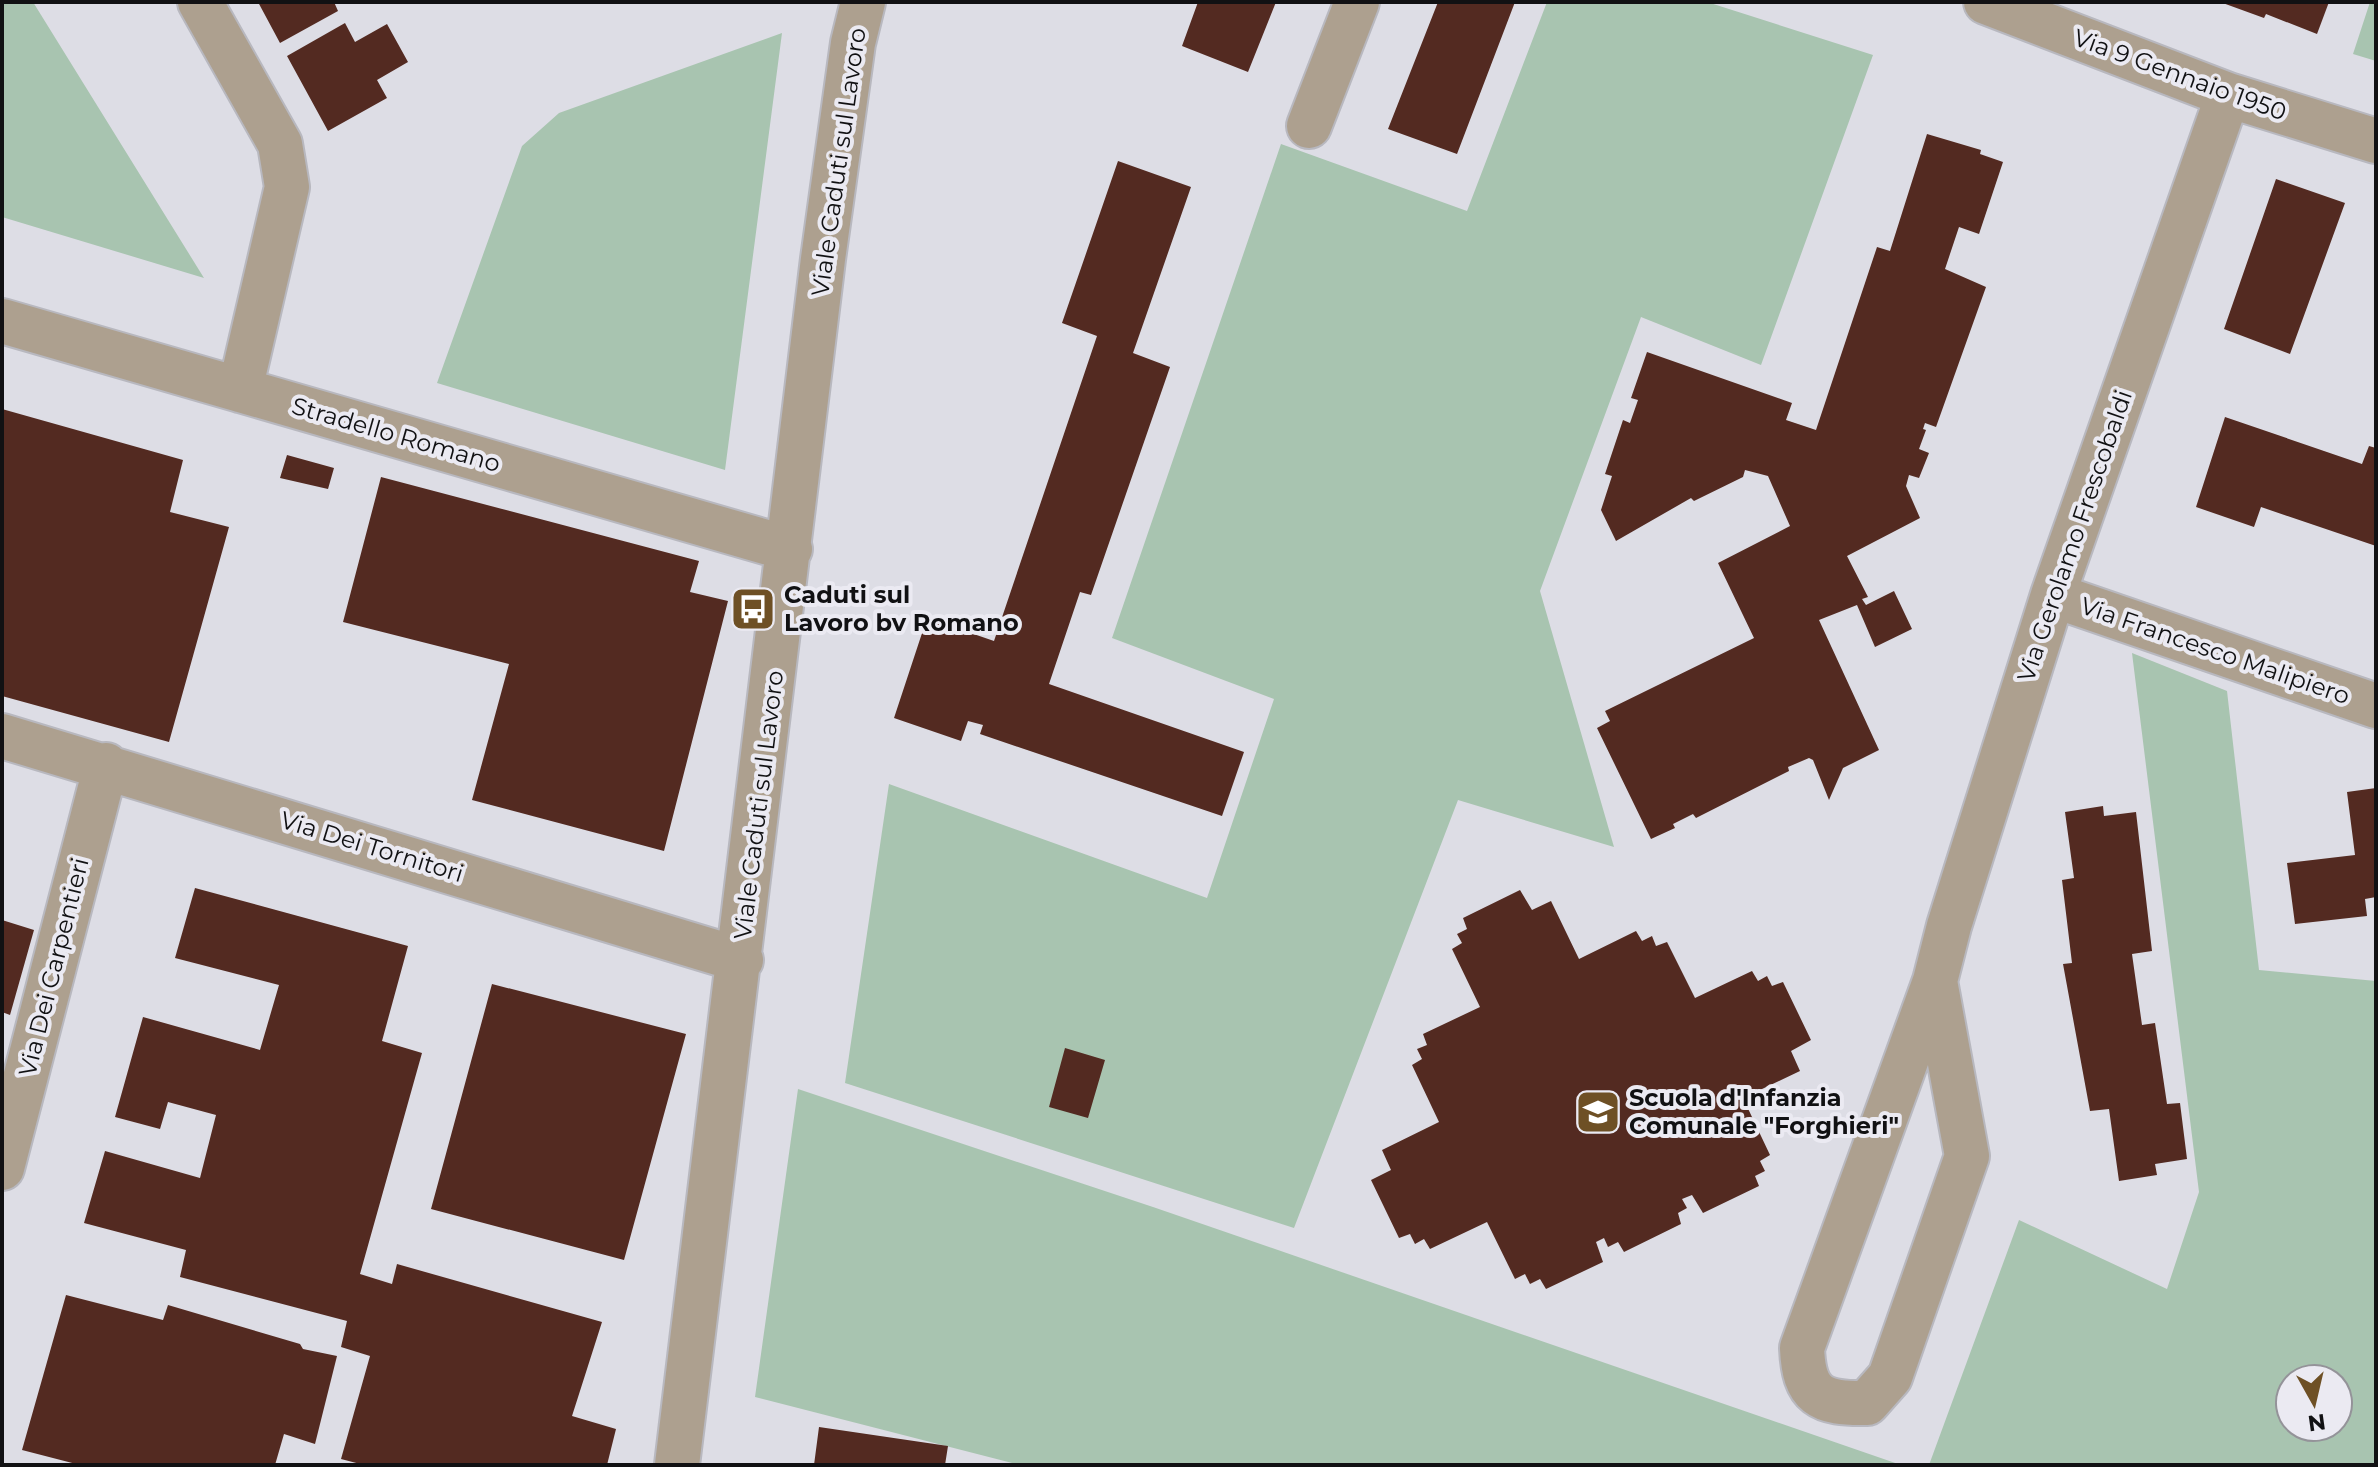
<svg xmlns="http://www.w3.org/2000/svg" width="2378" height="1467" font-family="Montserrat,sans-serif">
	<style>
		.green { fill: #a8c4b0; fill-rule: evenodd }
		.building { fill: #532a21 }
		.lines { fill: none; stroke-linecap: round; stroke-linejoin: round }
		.minor-casing { stroke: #b8b8bf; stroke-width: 48 }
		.minor { stroke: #ada08f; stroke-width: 44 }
		.labels { text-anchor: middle; stroke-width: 8; stroke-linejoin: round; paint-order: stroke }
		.street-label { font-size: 24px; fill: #111113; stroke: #ebeaf2 }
		.poi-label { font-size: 24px; font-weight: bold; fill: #111113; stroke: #ebeaf2; text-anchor: start }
	</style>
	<rect width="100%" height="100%" fill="#dddde5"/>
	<!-- green -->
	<path class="green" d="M2 2H33L204 278 2 217Z
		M1547 2H1707L1873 55 1761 365 1641 317 1540 591 1614 847 1458 800 1294 1228 845 1083 889 784 1207 898 1274 699 1112 638 1281 144 1467 211Z
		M2370 2H2376V61L2353 54Z
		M782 33 725 470 437 383 522 146 559 113Z
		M2132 653 2227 691 2259 970 2376 981V1465H1929L2019 1220 2167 1289 2199 1192ZM2338 1379V1427H2290V1379Z
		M798 1089 1153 1207 1901 1465H1020L755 1397Z"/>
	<!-- building -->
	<path class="building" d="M258 2H334L338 11 280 43Z
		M1198 2H1276L1248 72 1182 46Z
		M1438 2H1515L1457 154 1388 129Z
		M2220 2H2329L2317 34 2266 14 2264 18Z
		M345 23 355 42 387 24 408 62 377 80 387 98 328 131 287 56Z
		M1927 134 1981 150 1980 154 2003 162 1979 234 1959 227 1945 269 1986 287 1936 427 1925 423 1923 429 1926 430 1919 449 1929 453 1919 478 1909 475 1906 486 1920 518 1847 556 1868 597 1862 599 1866 605 1894 591 1912 629 1875 647 1857 605 1819 620 1879 750 1843 768 1829 800 1813 760 1809 758 1788 767 1789 771 1696 818 1693 814 1673 824 1675 828 1651 839 1597 728 1610 721 1605 711 1754 638 1718 563 1790 526 1768 476 1745 470 1743 477 1694 501 1691 498 1616 541 1601 510 1612 476 1605 474 1623 420 1630 423 1638 400 1631 398 1647 352 1792 403 1786 420 1816 430 1877 247 1890 251Z
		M1118 161 1191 187 1133 353 1170 367 1091 595 1080 592 1049 684 1244 752 1222 816 980 734 983 725 968 721 961 741 894 718 927 618 994 641 1097 336 1062 323Z
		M2276 179 2345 203 2290 354 2224 329Z
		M2 409 183 460 170 512 229 527 169 742 2 696Z
		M2225 417 2362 464 2369 446 2376 448V546L2261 507 2254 527 2196 507Z
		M287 455 334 468 328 489 280 478Z
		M381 477 699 561 690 592 728 601 664 851 472 800 509 664 343 622Z
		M2376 788V897L2365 899 2367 916 2295 924 2287 863 2355 855 2347 792Z
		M2103 806 2104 816 2136 812 2152 951 2132 954 2142 1025 2155 1023 2167 1104 2180 1103 2187 1159 2155 1164 2157 1175 2119 1181 2109 1109 2090 1111 2063 964 2072 963 2062 880 2074 878 2065 812Z
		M195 888 408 946 382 1041 422 1053 360 1274 392 1284 397 1264 602 1322 572 1416 616 1429 607 1465H364L341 1459 370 1356 341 1347 347 1321 180 1277 186 1250 84 1223 105 1151 200 1178 216 1115 168 1102 160 1129 115 1117 143 1017 260 1050 279 985 175 958Z
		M1520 890 1532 910 1551 901 1579 959 1636 931 1642 941 1652 936 1656 946 1667 942 1695 998 1752 971 1758 981 1767 976 1772 986 1783 982 1811 1040 1791 1051 1800 1071 1743 1098 1770 1155 1760 1161 1765 1171 1755 1176 1759 1186 1703 1213 1692 1195 1682 1199 1687 1208 1678 1213 1681 1224 1624 1252 1618 1242 1608 1247 1604 1238 1596 1242 1603 1262 1546 1289 1540 1279 1530 1284 1525 1274 1515 1279 1487 1222 1430 1249 1424 1239 1415 1244 1410 1234 1399 1238 1371 1180 1391 1170 1382 1150 1439 1122 1412 1065 1422 1059 1417 1049 1427 1045 1423 1034 1480 1007 1452 949 1462 943 1457 934 1467 929 1463 918Z
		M2 920 34 930 10 1015 2 1012Z
		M492 984 686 1034 624 1260 431 1209Z
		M1065 1048 1105 1060 1088 1118 1049 1107Z
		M66 1295 163 1320 168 1305 300 1344 303 1349 337 1356 315 1444 284 1434 275 1465H80L22 1450Z
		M819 1427 948 1446 945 1465H814Z"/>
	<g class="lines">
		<!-- minor casing -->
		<g class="minor-casing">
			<path id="minor" d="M200 2 280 144 287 187 240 390
				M1986 2 2228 95 2376 141
				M1309 126 1357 2
				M2 321 790 549
				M2053 595 2376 706
				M2 736 741 960
				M1935 981 1967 1156 1890 1377 1867 1403C1820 1404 1804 1396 1802 1348L1935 981 1949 926 2053 595 2228 95
				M2 1168 106 765
				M677 1465 823 259 853 43 863 2"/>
		</g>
		<!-- minor -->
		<use href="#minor" class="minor"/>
	</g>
	<!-- icons -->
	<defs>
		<g id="bus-square" transform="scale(2.3)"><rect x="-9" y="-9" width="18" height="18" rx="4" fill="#6e5025" stroke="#ebeaf2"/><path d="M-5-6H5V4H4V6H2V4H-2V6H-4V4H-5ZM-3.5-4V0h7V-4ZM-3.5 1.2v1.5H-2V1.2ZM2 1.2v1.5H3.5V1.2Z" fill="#fff"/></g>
		<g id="school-square" transform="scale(2.3)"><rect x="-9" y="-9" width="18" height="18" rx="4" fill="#6e5025" stroke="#ebeaf2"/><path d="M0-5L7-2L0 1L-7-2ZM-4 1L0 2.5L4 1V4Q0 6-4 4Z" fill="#fff"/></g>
	</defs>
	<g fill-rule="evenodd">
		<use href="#bus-square" x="753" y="609"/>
		<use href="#school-square" x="1598" y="1112"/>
	</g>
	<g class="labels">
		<!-- street labels -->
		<g class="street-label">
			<text transform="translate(2180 75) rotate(20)" y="8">Via 9 Gennaio 1950</text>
			<text transform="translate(839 162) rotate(-82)" y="8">Viale Caduti sul Lavoro</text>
			<text transform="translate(396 435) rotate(16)" y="8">Stradello Romano</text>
			<text transform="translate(2075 536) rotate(-71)" y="8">Via Gerolamo Frescobaldi</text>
			<text transform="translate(2215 651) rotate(19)" y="8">Via Francesco Malipiero</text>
			<text transform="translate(759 805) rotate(-83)" y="8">Viale Caduti sul Lavoro</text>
			<text transform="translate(372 847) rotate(17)" y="8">Via Dei Tornitori</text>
			<text transform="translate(54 967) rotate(-76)" y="8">Via Dei Carpentieri</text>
		</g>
		<!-- poi labels -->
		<g class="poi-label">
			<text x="784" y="603">Caduti sul<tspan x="784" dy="28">Lavoro bv Romano</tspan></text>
			<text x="1629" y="1106">Scuola d'Infanzia<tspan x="1629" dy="28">Comunale "Forghieri"</tspan></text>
		</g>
	</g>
	<!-- border -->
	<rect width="2378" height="1467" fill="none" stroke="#111113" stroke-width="8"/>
	<!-- north arrow -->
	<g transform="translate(2314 1403) rotate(172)"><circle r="38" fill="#ebeaf2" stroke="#949399" stroke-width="2"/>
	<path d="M0-6L14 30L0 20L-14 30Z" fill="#6e5025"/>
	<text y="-12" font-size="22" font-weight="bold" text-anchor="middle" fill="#111113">N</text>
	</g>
</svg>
